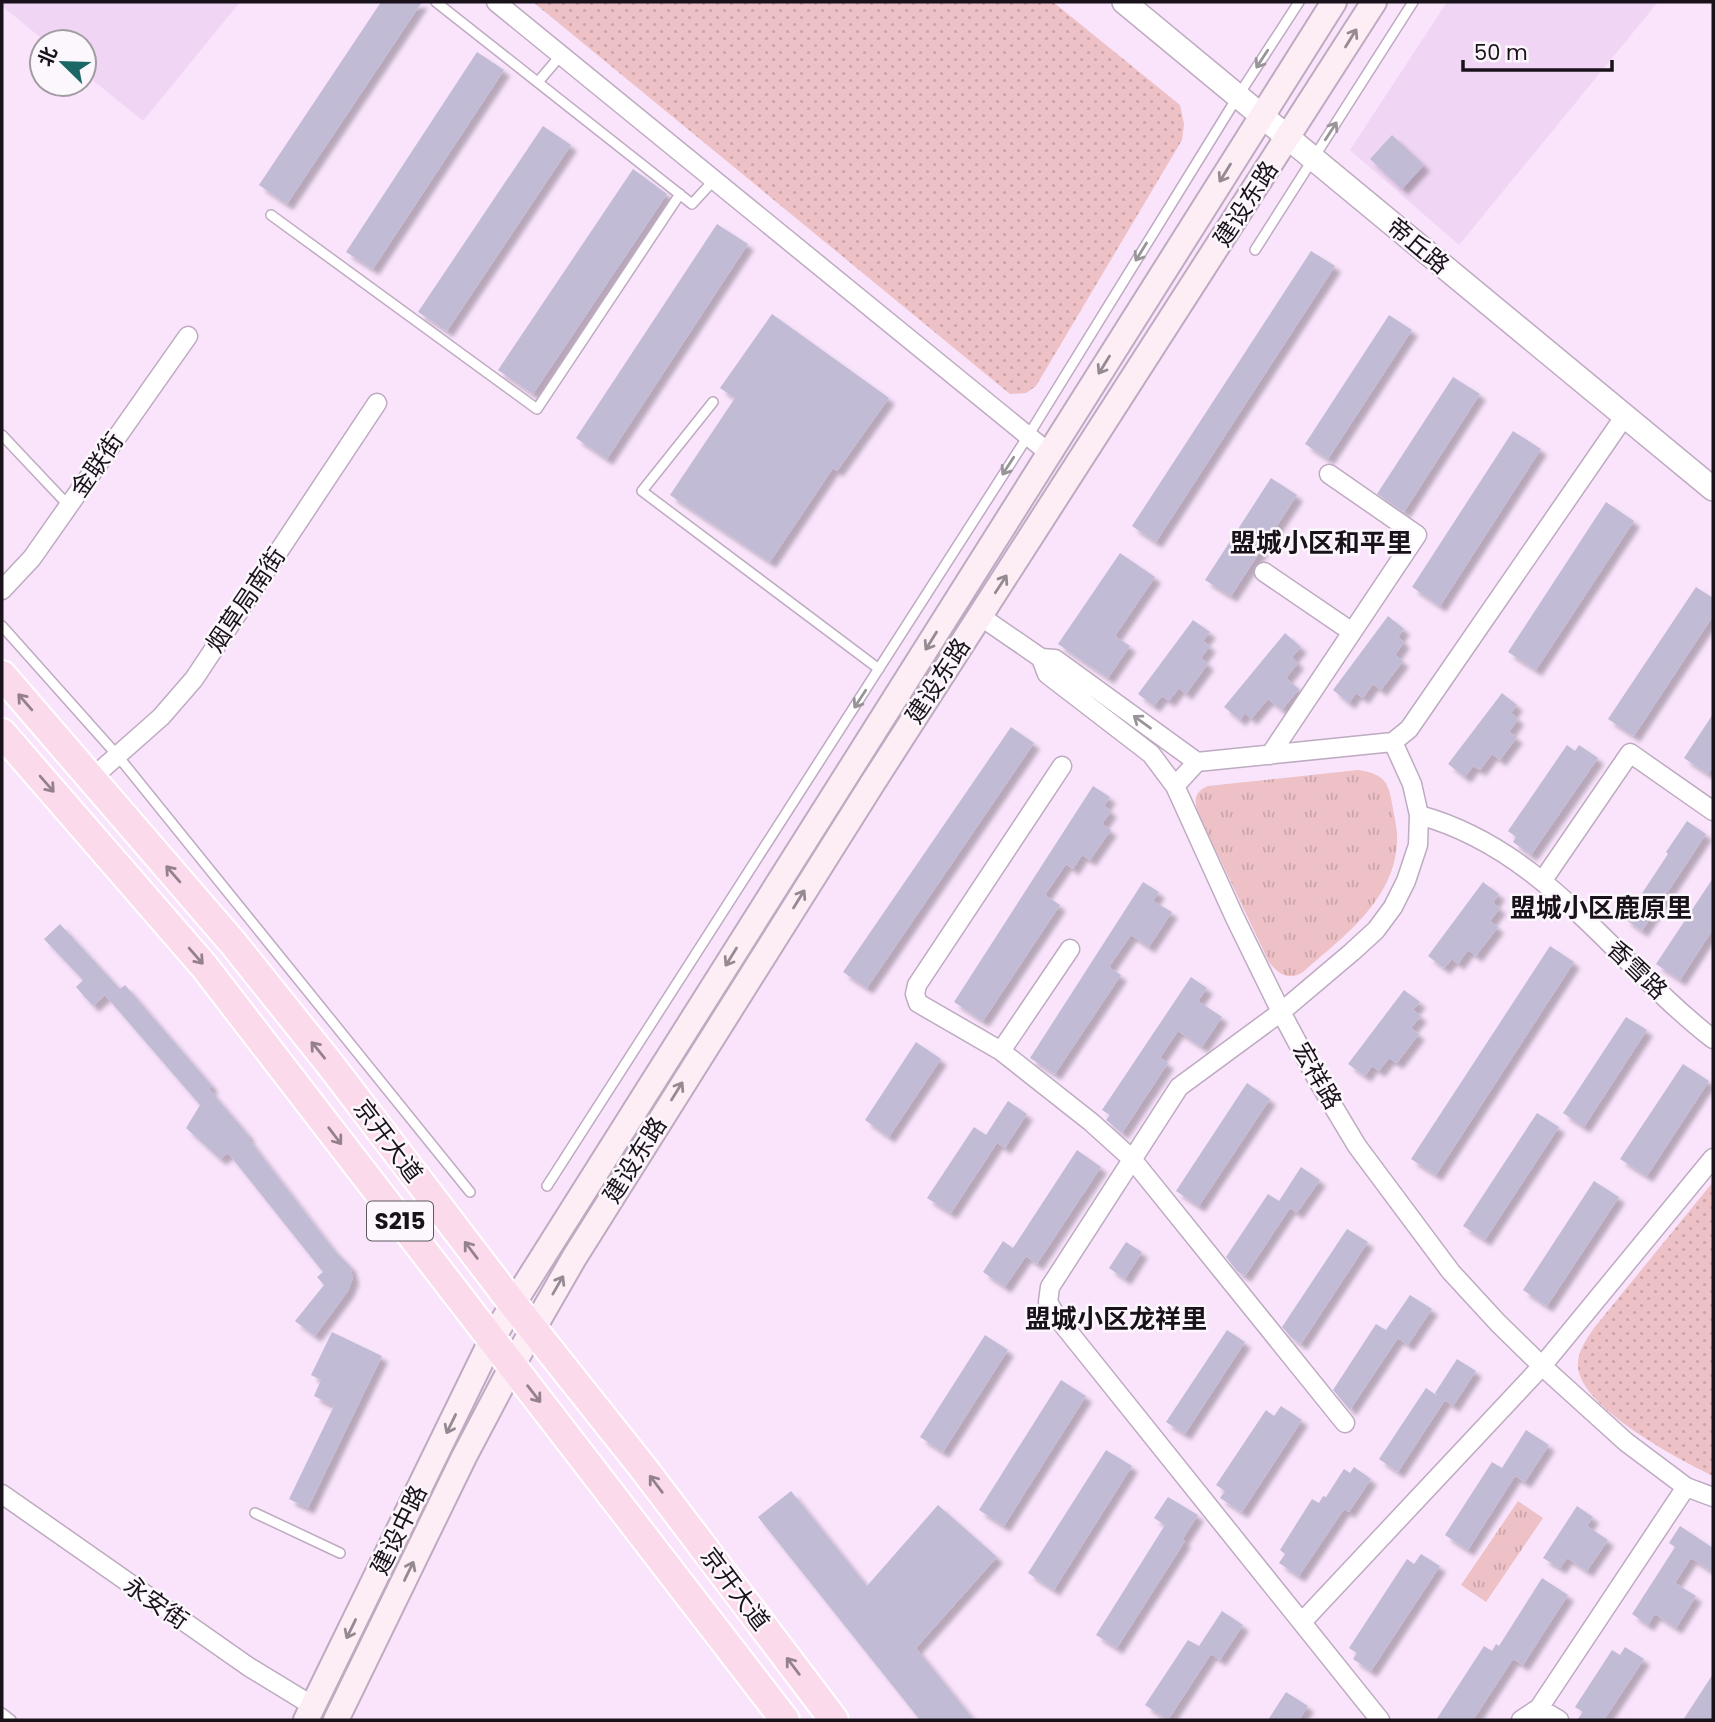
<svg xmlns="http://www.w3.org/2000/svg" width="1715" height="1722" font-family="Poppins,'Noto Sans SC',sans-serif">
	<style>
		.built { fill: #f0d6f4 }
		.grass { fill: url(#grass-tufts) }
		.park { fill: url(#park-dots) }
		.building { fill: #c1bbd6; filter: url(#shadow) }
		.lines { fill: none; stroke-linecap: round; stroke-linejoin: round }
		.service-casing { stroke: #beaac1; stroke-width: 12 }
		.minor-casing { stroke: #beaac1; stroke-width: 21 }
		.tertiary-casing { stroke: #beaac1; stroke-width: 26 }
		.secondary-casing { stroke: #beaac1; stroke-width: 28 }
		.primary-casing { stroke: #fff; stroke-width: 32 }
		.service { stroke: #fff; stroke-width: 9 }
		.minor { stroke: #fff; stroke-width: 18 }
		.tertiary { stroke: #fff; stroke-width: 23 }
		.secondary { stroke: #fdedf5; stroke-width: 24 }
		.primary { stroke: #fbdbeb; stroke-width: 28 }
		.oneway { stroke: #968a92 }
		.oneway2 { stroke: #989498 }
		.oneway3 { stroke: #95818d }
		.labels { text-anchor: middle; stroke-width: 5; stroke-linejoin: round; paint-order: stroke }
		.shield { fill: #fcf7fc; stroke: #5d575e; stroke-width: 2 }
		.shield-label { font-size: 23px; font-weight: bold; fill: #19121a }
		.street-label { font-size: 24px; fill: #19121a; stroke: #fcf7fc }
		.neighbourhood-label { font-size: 26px; font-weight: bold; fill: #19121a; stroke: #fcf7fc }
	</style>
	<defs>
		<pattern id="grass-tufts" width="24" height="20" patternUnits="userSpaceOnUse" patternTransform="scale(1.75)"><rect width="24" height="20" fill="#edc1c5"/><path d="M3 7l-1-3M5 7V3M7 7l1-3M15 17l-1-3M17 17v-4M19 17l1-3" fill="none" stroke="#cba5a9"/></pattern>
		<pattern id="park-dots" width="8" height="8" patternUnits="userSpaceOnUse" patternTransform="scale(1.75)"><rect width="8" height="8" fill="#edc1c5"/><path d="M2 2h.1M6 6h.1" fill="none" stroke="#cba5a9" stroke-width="1.8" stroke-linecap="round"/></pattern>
		<filter id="shadow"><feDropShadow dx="6" dy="6" stdDeviation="2" flood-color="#0004"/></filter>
	</defs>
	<rect width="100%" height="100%" fill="#f9e4fc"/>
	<!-- built -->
	<path class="built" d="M2 2H240L143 121 84 73V42H46L2 6Z
		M1447 2H1658L1459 245 1350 150Z"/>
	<!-- grass -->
	<path class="grass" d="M1358 770C1385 774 1389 782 1393 809 1394 817 1397 826 1397 835 1399 897 1344 936 1303 972 1289 981 1279 975 1269 962L1199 815C1194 802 1193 792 1208 786Z
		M1518 1501 1543 1518 1486 1602 1461 1585Z"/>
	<!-- park -->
	<path class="park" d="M533 2H1053L1180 105 1184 124 1182 140 1036 386 1026 393 1010 394Z
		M1713 1182V1476C1680 1460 1581 1408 1578 1367 1577 1352 1586 1340 1594 1328Z"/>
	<!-- building -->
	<path class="building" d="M381 2H422L287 204 259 185Z
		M477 52 504 70 373 269 346 252Z
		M543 126 571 145 447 331 418 312Z
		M1392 135 1424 165 1402 189 1370 159Z
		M633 169 667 194 533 394 498 370Z
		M717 224 748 244 607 459 576 438Z
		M1311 251 1335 266 1156 542 1132 526Z
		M772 314 889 398 837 471 833 468 770 562 670 495 735 398 720 388Z
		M1389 315 1412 330 1328 459 1305 444Z
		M1453 377 1480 394 1404 512 1377 494Z
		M1513 431 1541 449 1440 606 1412 587Z
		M1271 478 1297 495 1231 596 1205 580Z
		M1606 502 1634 521 1536 670 1508 652Z
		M1120 553 1155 577 1115 636 1130 646 1108 678 1058 644Z
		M1696 587 1713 598V616L1634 736 1608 719Z
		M1388 616 1404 629 1398 637 1404 642 1395 655 1403 661 1381 690 1373 684 1363 698 1356 693 1349 703 1333 690Z
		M1193 620 1210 632 1203 641 1210 646 1201 658 1208 664 1186 694 1179 688 1169 701 1162 696 1154 706 1138 694Z
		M1285 633 1301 647 1292 657 1298 663 1286 678 1299 689 1282 710 1268 699 1251 719 1245 713 1240 720 1224 707Z
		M1502 693 1517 705 1511 713 1518 719 1509 732 1517 737 1500 760 1492 754 1480 770 1473 766 1465 777 1448 764Z
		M1713 714V766L1708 774 1684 758Z
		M1011 727 1034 743 867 988 843 972Z
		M1567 745 1575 751 1579 745 1598 758 1531 855 1513 842 1516 837 1508 831Z
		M1093 786 1110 797 1104 806 1111 811 1102 824 1111 830 1090 860 1082 855 1073 869 1066 864 1045 895 1060 905 983 1021 954 1002Z
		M1687 821 1706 834 1642 931 1625 919 1668 854 1666 852Z
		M1713 878V929L1680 980 1656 964Z
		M1143 882 1159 892 1153 901 1172 912 1149 947 1131 935 1109 967 1121 975 1055 1074 1030 1058Z
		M1483 882 1499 894 1493 903 1500 908 1490 921 1498 927 1476 956 1468 950 1458 964 1452 959 1444 968 1428 956Z
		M60 924 120 989 125 985 212 1086 209 1089 249 1136 247 1137 333 1249 350 1266 353 1278 348 1291 315 1336 295 1321 324 1285 317 1277 323 1272 228 1153 220 1159 186 1128 200 1105 105 995 93 1006 76 987 83 980 44 939Z
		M1550 946 1574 962 1436 1175 1411 1159Z
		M1191 977 1207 988 1198 1001 1222 1017 1202 1047 1178 1031 1160 1058 1168 1063 1122 1133 1106 1120 1110 1115 1102 1110Z
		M1404 990 1420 1002 1413 1010 1421 1016 1411 1028 1419 1034 1397 1063 1389 1058 1379 1071 1372 1066 1365 1076 1348 1064Z
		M1626 1017 1647 1030 1584 1127 1563 1113Z
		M916 1042 941 1059 889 1137 865 1120Z
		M1683 1064 1709 1081 1647 1176 1620 1159Z
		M1247 1083 1270 1099 1199 1206 1176 1191Z
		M1008 1101 1027 1114 1005 1148 991 1139 997 1143 951 1213 927 1198 974 1127 986 1135Z
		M1537 1113 1559 1127 1485 1240 1463 1226Z
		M1077 1150 1101 1167 1037 1264 1026 1256 1005 1287 983 1272 1003 1241 1013 1248Z
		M1301 1167 1320 1180 1297 1213 1290 1208 1245 1276 1237 1271 1226 1257 1268 1194 1279 1201Z
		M1594 1181 1619 1197 1547 1306 1523 1290Z
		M1347 1229 1368 1242 1301 1344 1291 1337 1282 1327Z
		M1126 1242 1142 1252 1125 1279 1109 1268Z
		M1410 1295 1432 1309 1408 1345 1398 1338 1350 1410 1333 1390 1376 1324 1386 1330Z
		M1227 1330 1245 1342 1185 1434 1166 1422Z
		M332 1332 382 1356 308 1508 289 1499 334 1406 314 1396 321 1380 311 1375Z
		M985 1335 1008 1350 943 1452 920 1437Z
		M1457 1359 1476 1371 1453 1406 1445 1400 1398 1472 1379 1459 1426 1388 1438 1396 1435 1393Z
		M1061 1380 1086 1396 1004 1526 979 1510Z
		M1281 1406 1302 1420 1242 1512 1220 1498 1225 1491 1216 1485 1266 1410 1274 1416Z
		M1526 1430 1549 1445 1525 1482 1515 1476 1468 1550 1445 1535 1492 1462 1502 1468Z
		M1106 1450 1132 1466 1054 1590 1028 1573Z
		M1354 1467 1371 1479 1349 1512 1344 1509 1299 1576 1279 1563 1285 1554 1280 1550 1312 1499 1319 1503 1323 1496 1326 1497 1344 1469 1350 1473Z
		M791 1491 867 1586 938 1505 997 1557 916 1648 974 1720H920L758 1517Z
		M1168 1497 1198 1515 1182 1540 1185 1541 1117 1648 1096 1635 1165 1525 1154 1518Z
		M1577 1506 1593 1517 1587 1526 1608 1540 1587 1571 1567 1558 1560 1568 1543 1558Z
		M1680 1526 1713 1548V1572L1691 1558 1675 1583 1696 1596 1676 1628 1655 1614 1648 1625 1632 1614 1675 1547 1669 1543Z
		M1421 1554 1440 1566 1371 1671 1353 1659 1357 1653 1349 1648 1407 1559 1414 1564Z
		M1542 1578 1568 1595 1523 1665 1513 1659 1473 1720H1436L1484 1646 1492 1651 1496 1644 1499 1646Z
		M1222 1611 1243 1625 1220 1660 1211 1654 1168 1720 1145 1705 1188 1640 1199 1646Z
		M1625 1647 1644 1659 1604 1720H1577L1583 1712 1575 1707 1612 1650 1620 1655Z
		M1713 1674V1720H1683Z
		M1286 1692 1308 1706 1299 1720H1268Z"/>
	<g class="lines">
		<!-- service casing -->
		<g class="service-casing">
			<path id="service" d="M436 2 692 204 714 180
				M538 82 561 55
				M271 215 537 409 680 194
				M1255 250 1413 2
				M713 402 642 491 879 669
				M2 435 69 506
				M2 626 117 755 470 1192
				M547 1186 1028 436 1238 96 1299 2
				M255 1513 340 1553
				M2 1713 11 1720"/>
		</g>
		<!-- minor casing -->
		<g class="minor-casing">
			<path id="minor" d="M496 2 1049 453
				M1264 572 1352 632
				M2 590 32 558 188 336
				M980 616 1041 658 1047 674 1151 754 1175 786 1235 918 1281 1012 1318 1081 1357 1146 1451 1272 1498 1323 1542 1366 1626 1442 1686 1487 1713 1497
				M1041 658 1055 659 1197 762
				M1270 755 1417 535 1329 474
				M1062 766 917 985 915 994 918 1003 1001 1051 1091 1122 1132 1159 1345 1423
				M92 778 161 717 194 679 377 403
				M1175 786 1197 762 1393 742 1409 729 1624 417
				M1419 815C1545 849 1615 963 1713 1039
				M1543 880 1630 753 1713 811
				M1001 1051 1070 949
				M2 1494 249 1667 313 1706
				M1302 1622 1542 1366 1713 1158
				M1539 1708 1559 1720
				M1380 1720 1056 1316 1048 1302 1050 1287 1179 1087 1281 1012 1352 952 1376 930 1393 907 1406 881 1418 845 1419 815 1412 784 1393 742
				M1521 1720 1539 1708 1686 1487"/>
		</g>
		<!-- tertiary casing -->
		<g class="tertiary-casing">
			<path id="tertiary" d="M1124 2 1713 489"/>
		</g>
		<!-- secondary casing -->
		<g class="secondary-casing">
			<path id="secondary" d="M306 1720 491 1341 513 1304 1334 2
				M336 1720 464 1457 512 1366 574 1258 872 784 1374 2"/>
		</g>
		<!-- primary casing -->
		<g class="primary-casing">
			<path id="primary" d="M2 675 233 943 329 1063 513 1304 644 1469 834 1720
				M2 733 204 966 785 1720"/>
		</g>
		<!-- service -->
		<use href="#service" class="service"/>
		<!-- minor -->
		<use href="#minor" class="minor"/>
		<!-- tertiary -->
		<use href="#tertiary" class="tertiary"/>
		<!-- secondary -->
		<use href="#secondary" class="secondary"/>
		<!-- primary -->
		<use href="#primary" class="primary"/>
	</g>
	<!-- one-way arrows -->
	<defs><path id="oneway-shaft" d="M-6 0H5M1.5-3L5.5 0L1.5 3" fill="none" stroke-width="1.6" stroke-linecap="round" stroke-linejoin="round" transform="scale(1.75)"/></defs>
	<g class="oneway">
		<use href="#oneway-shaft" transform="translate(1351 38) rotate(-58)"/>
		<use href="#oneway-shaft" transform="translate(1225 173) rotate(122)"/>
		<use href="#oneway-shaft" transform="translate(1104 365) rotate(122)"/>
		<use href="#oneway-shaft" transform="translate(1001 584) rotate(-57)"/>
		<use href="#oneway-shaft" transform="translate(931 641) rotate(122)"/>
		<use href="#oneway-shaft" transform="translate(799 899) rotate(-58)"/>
		<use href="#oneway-shaft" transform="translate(731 957) rotate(122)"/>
		<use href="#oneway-shaft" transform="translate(677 1091) rotate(-58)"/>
		<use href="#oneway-shaft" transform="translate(558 1285) rotate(-60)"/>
		<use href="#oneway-shaft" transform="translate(451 1424) rotate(116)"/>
		<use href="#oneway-shaft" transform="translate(409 1571) rotate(-64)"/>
		<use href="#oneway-shaft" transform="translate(351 1629) rotate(116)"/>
	</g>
	<g class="oneway2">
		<use href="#oneway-shaft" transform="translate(1262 59) rotate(123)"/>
		<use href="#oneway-shaft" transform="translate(1331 131) rotate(-57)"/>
		<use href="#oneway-shaft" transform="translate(1141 252) rotate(122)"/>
		<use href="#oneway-shaft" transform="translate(1008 466) rotate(123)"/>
		<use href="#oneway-shaft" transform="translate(860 699) rotate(123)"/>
		<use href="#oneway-shaft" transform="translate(1142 722) rotate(-144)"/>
	</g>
	<g class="oneway3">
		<use href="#oneway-shaft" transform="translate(25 702) rotate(-131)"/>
		<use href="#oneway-shaft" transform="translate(47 784) rotate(49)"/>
		<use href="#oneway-shaft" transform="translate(173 874) rotate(-131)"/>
		<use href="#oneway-shaft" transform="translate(196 956) rotate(49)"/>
		<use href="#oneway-shaft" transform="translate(318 1050) rotate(-129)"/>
		<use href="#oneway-shaft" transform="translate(335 1136) rotate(53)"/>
		<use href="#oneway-shaft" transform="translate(471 1250) rotate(-127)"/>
		<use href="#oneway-shaft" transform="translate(534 1394) rotate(52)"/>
		<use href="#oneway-shaft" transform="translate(656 1484) rotate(-127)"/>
		<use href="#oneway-shaft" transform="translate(793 1666) rotate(-127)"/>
	</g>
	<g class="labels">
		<!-- shield labels -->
		<rect class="shield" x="367" y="1201.5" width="66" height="39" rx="5"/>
		<g class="shield-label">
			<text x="400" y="1229">S215</text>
		</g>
		<!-- street labels -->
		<g class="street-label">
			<text transform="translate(1246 204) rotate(-57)" y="8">建设东路</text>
			<text transform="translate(1418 246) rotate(40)" y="8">帝丘路</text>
			<text transform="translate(97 465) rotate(-55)" y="8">金联街</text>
			<text transform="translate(246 600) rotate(-56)" y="8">烟草局南街</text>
			<text transform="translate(938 681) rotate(-57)" y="8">建设东路</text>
			<text transform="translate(1637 970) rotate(44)" y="8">香雪路</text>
			<text transform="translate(1317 1076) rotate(60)" y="8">宏祥路</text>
			<text transform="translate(388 1141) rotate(53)" y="8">京开大道</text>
			<text transform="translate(635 1160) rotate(-58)" y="8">建设东路</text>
			<text transform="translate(399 1530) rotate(-64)" y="8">建设中路</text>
			<text transform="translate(735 1589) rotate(53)" y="8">京开大道</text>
			<text transform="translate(156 1603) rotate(35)" y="8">永安街</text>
		</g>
		<!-- neighbourhood labels -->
		<g class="neighbourhood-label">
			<text x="1321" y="552">盟城小区和平里</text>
			<text x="1601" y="917">盟城小区鹿原里</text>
			<text x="1116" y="1328">盟城小区龙祥里</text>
		</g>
	</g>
	<!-- border -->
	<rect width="1715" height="1722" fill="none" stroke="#19121a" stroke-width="7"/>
	<!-- north arrow -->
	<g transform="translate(63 63) rotate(293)"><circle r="33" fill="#fcf7fc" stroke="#a19ba2" stroke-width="2"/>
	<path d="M0-5L12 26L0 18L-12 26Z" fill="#1a6766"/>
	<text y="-10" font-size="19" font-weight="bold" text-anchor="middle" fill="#19121a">北</text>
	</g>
	<!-- scale -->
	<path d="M1463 60v10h149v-10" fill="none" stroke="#19121a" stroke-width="3.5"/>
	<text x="1474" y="60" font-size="21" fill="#19121a" stroke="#fcf7fc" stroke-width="5" paint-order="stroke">50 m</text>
</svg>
